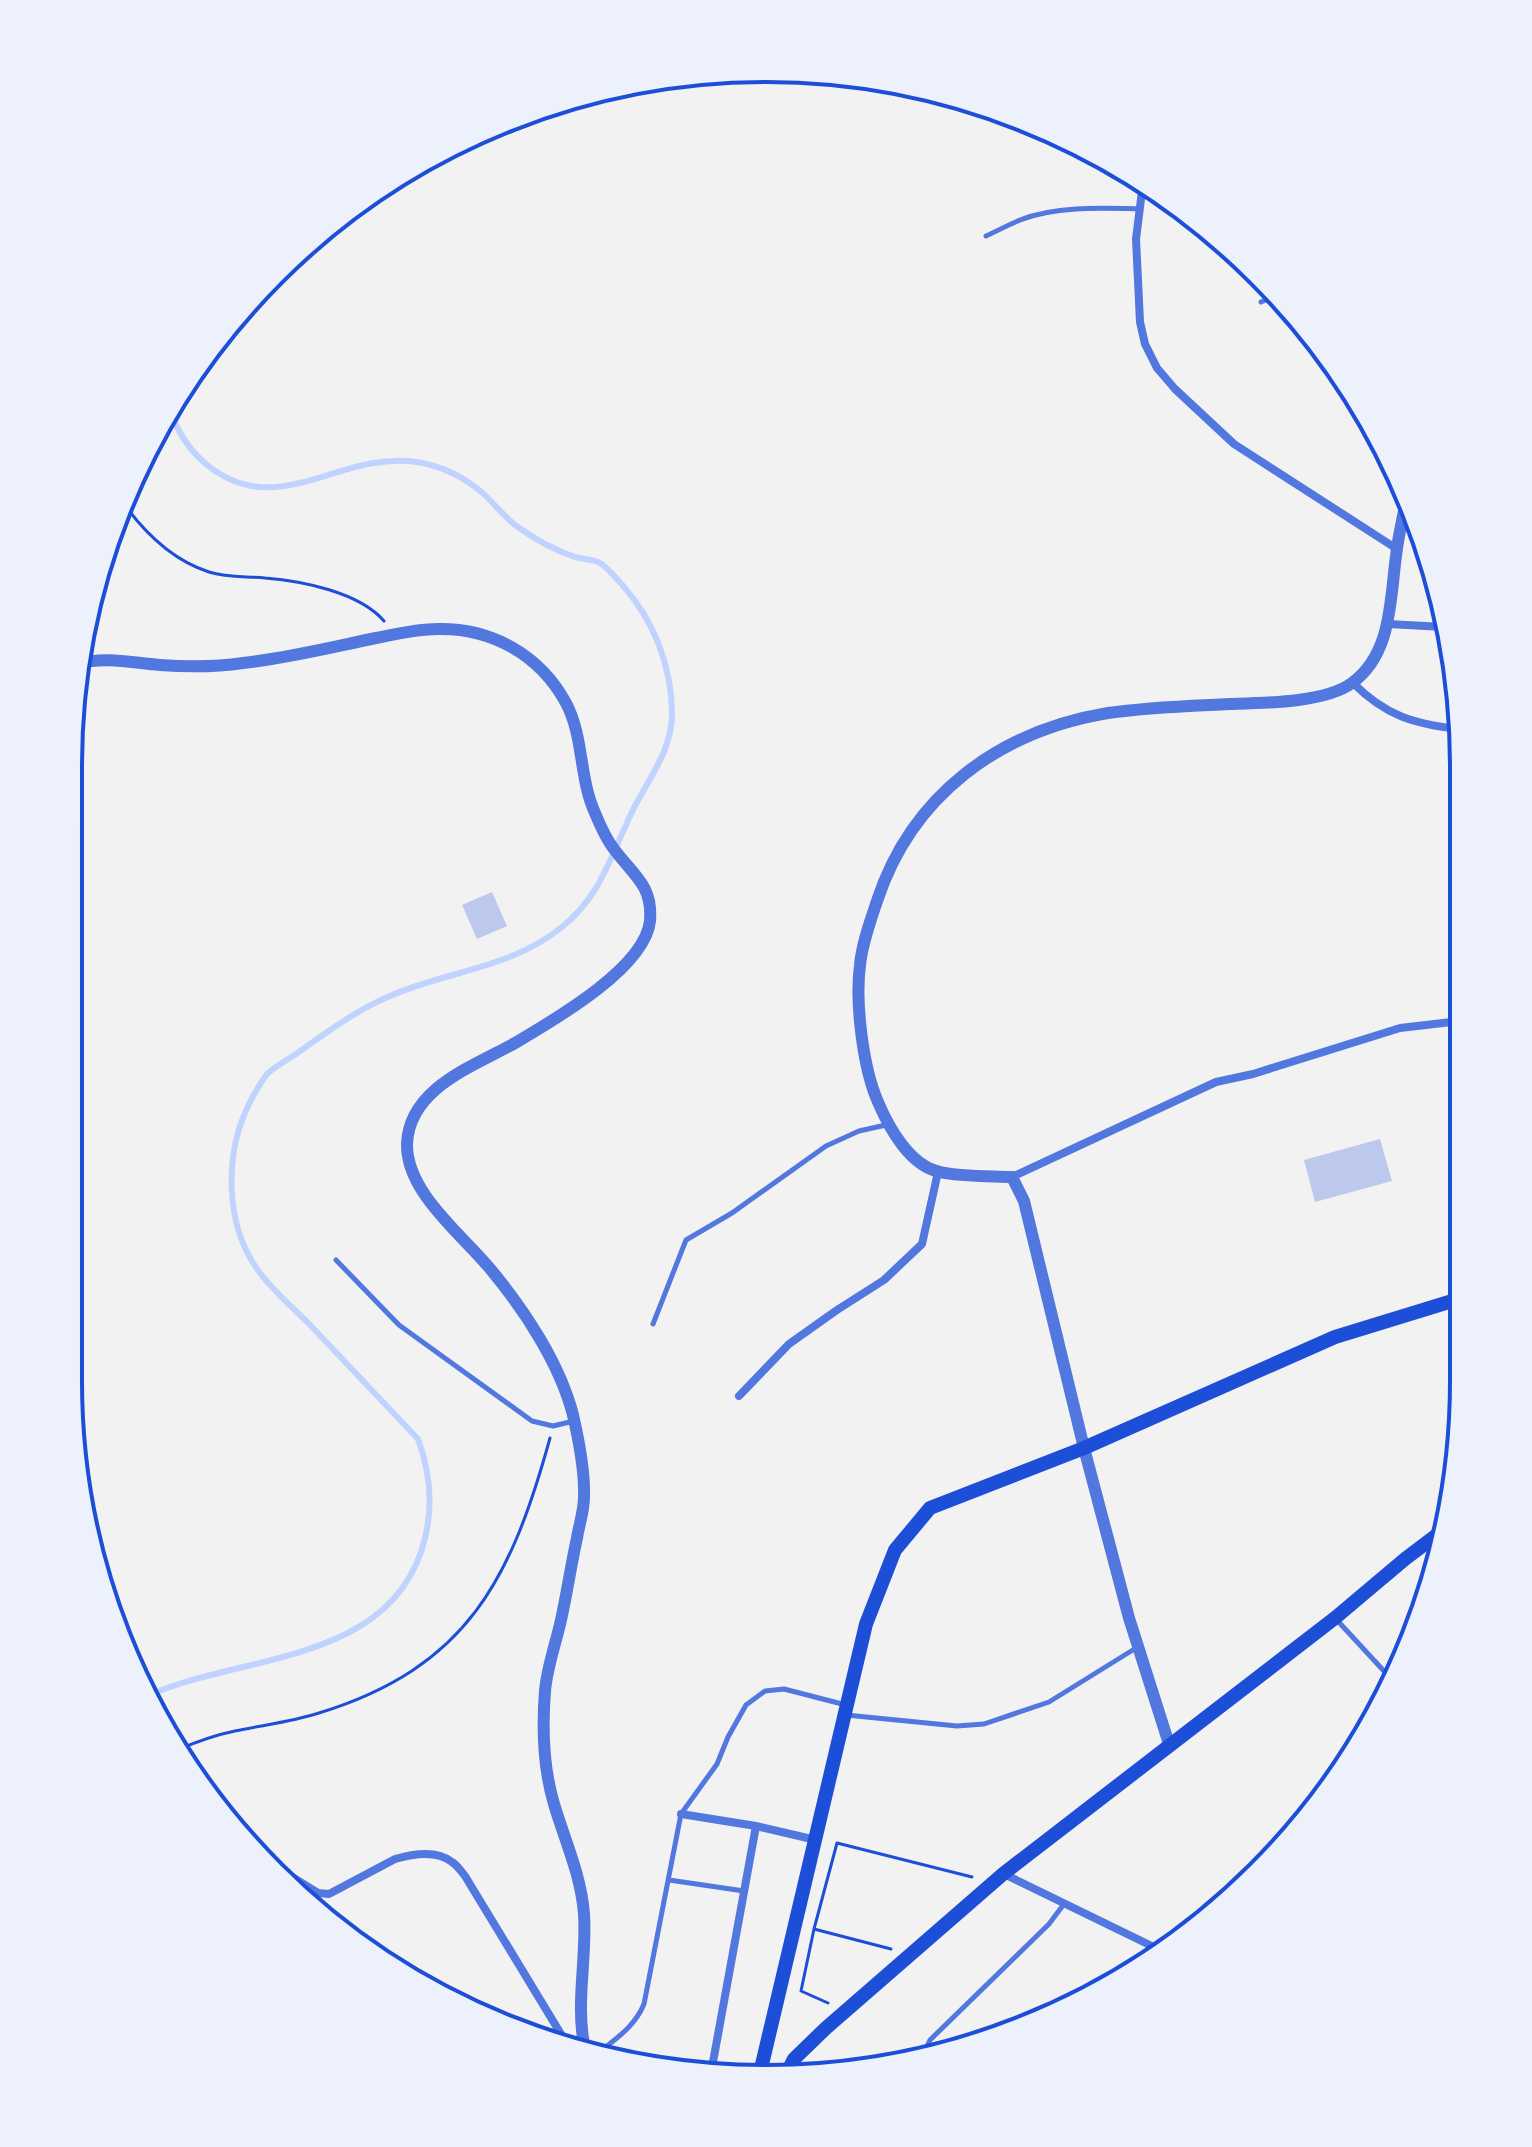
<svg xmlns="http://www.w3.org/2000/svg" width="1532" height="2147" font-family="'Archivo Narrow',sans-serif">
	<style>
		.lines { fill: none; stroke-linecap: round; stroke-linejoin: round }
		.stream { stroke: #bfd3fe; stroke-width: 6 }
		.building { fill: #bdc9ec }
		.path { stroke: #1d4ed8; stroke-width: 3 }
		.service { stroke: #5277de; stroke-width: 5 }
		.minor { stroke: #5277de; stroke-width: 8 }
		.tertiary { stroke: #5277de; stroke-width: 12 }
		.secondary { stroke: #1d4ed8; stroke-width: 14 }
		.rim { fill: none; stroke: #1d4ed8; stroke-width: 4 }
	</style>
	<rect width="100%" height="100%" fill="#f2f2f2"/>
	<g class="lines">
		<!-- stream -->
		<path class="stream" d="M152 1694C242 1655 383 1663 421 1552 434 1514 432 1477 418 1439 383 1402 348 1365 313 1328 296 1310 275 1293 260 1273 224 1226 224 1153 250 1102 255 1093 261 1081 268 1073 276 1066 287 1060 296 1054 326 1033 356 1010 390 996 447 971 512 968 562 927 601 896 611 855 632 812 648 779 673 750 672 711 671 666 654 621 624 587 617 579 608 568 600 563 593 559 582 559 575 557 554 550 533 538 515 525 504 516 495 505 485 495 466 478 442 466 417 462 339 450 277 523 206 464 188 449 176 429 169 407"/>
	</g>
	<!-- building -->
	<path class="building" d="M492 892 507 926 477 939 462 905Z
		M1380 1139 1392 1181 1315 1202 1304 1160Z"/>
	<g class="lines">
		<!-- path -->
		<path class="path" d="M127 508C148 536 175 561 209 572 228 578 246 576 265 578 302 581 359 592 384 621
			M177 1750C196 1742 215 1735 235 1731 263 1725 291 1722 319 1713 468 1667 511 1579 550 1438
			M814 1929 891 1949
			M828 2003 801 1991 814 1929 837 1843 972 1877"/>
		<!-- service -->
		<path class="service" d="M986 236C997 231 1008 225 1020 220 1056 206 1101 208 1140 209
			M1261 302 1279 294
			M336 1260 399 1325 532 1421 553 1426 574 1421
			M653 1324 686 1240 732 1213 826 1146 859 1131 886 1125
			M1335 1618 1395 1683
			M846 1715 957 1726 984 1724 1049 1702 1136 1648
			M669 1880 744 1891
			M598 2053C617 2038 635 2026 644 2004L681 1814 717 1764 728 1737 746 1705 765 1691 784 1689 846 1705
			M924 2053 930 2040 1049 1924 1064 1904"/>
		<!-- minor -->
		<path class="minor" d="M1143 183 1136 239 1140 322 1145 344 1157 368 1175 389 1234 444 1397 549
			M1388 624 1444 627
			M1353 683C1385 715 1413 724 1458 729
			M1012 1177 1216 1082 1253 1074 1400 1028 1460 1021
			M739 1396 789 1344 837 1310 884 1280 922 1244 938 1172
			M681 1814 756 1826 816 1840
			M1004 1874 1160 1950
			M292 1877 318 1893 329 1894 395 1859C412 1854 437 1850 452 1862 457 1865 461 1871 465 1876L567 2044
			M711 2073 756 1826"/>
		<!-- tertiary -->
		<path class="tertiary" d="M78 664C105 656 132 663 160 665 188 667 216 667 243 663 288 658 332 647 376 638 396 634 417 629 438 629 492 628 540 655 566 703 584 737 579 778 595 813 600 825 606 839 614 849 633 875 653 885 650 921 645 968 554 1020 515 1043 474 1066 409 1088 407 1144 406 1193 464 1236 492 1271 525 1311 560 1364 573 1415 579 1441 585 1470 584 1497 584 1511 579 1525 577 1538 571 1565 567 1593 561 1620 556 1643 547 1667 545 1691 542 1729 543 1767 554 1804 565 1841 581 1875 584 1914 587 1959 575 2005 585 2049
			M1169 1744 1129 1618 1084 1448 1024 1201 1012 1177C990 1176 961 1177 940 1172 910 1166 889 1128 878 1102 863 1068 855 1003 860 965 862 944 870 922 877 901 912 795 999 731 1108 713 1148 707 1188 706 1229 704 1262 703 1325 703 1352 683 1392 654 1390 600 1396 556 1398 538 1402 520 1406 502"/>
		<!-- secondary -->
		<path class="secondary" d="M760 2073 866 1624 895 1550 930 1508 1084 1448 1335 1337 1462 1298
			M787 2073 794 2059 826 2028 1003 1874 1335 1618 1405 1559 1446 1528"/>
	</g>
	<!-- crop -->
	<path d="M0 0H1532V2147H0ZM766 82H766A684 684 0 0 1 1450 766V1381A684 684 0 0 1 766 2065H766A684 684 0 0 1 82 1381V766A684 684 0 0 1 766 82Z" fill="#edf1fc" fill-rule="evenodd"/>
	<path class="rim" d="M766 82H766A684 684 0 0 1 1450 766V1381A684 684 0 0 1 766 2065H766A684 684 0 0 1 82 1381V766A684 684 0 0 1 766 82Z"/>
</svg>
